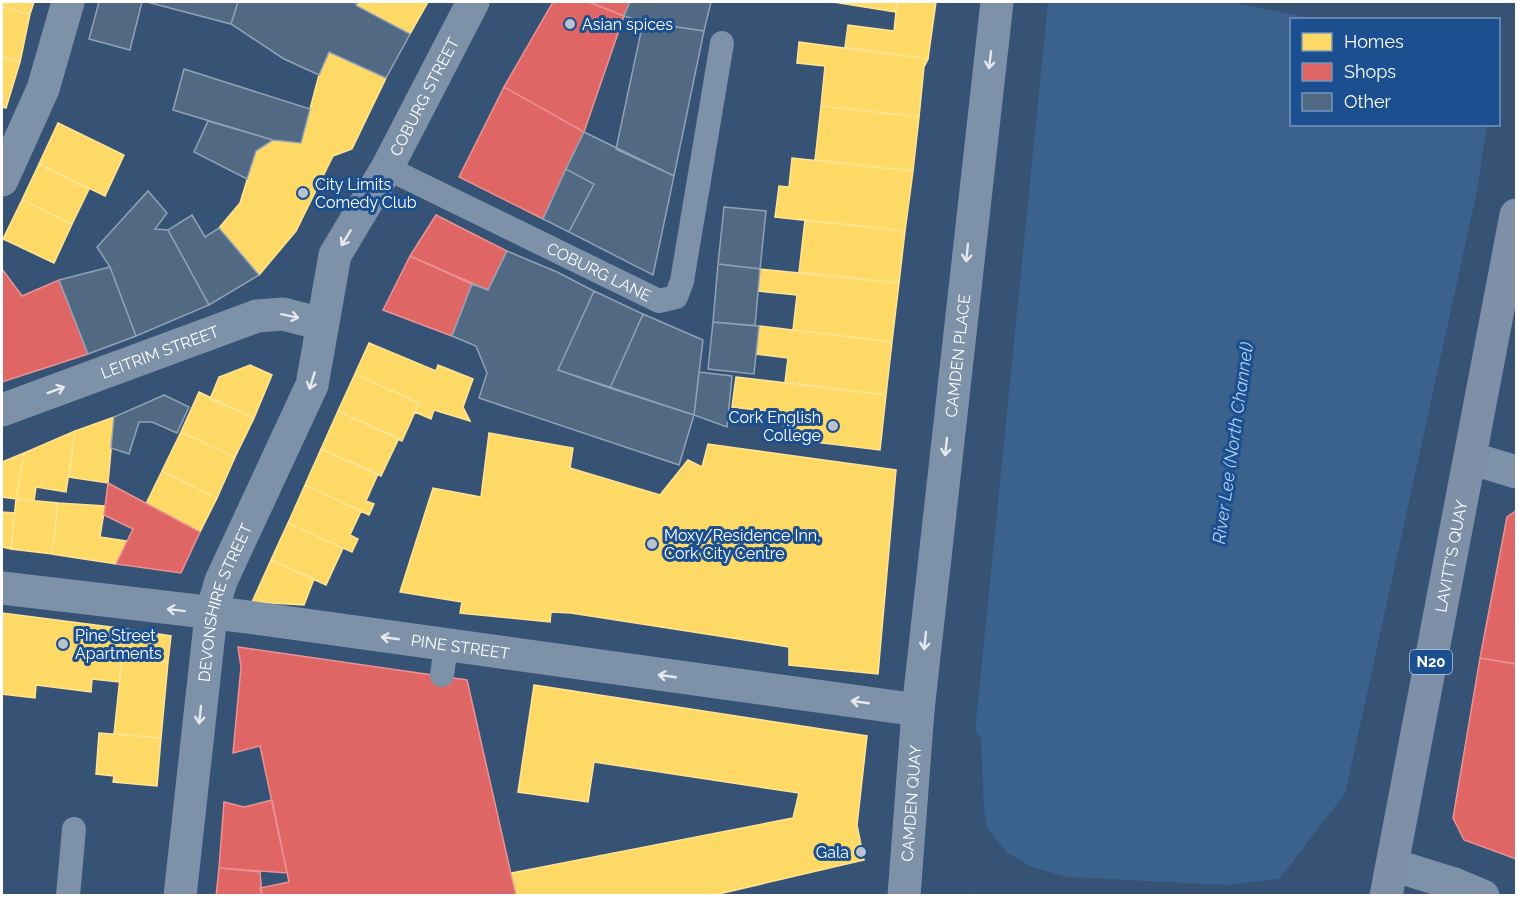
<svg xmlns="http://www.w3.org/2000/svg" width="1518" height="897" font-family="Raleway,sans-serif">
	<style>
		.water { fill: #3b618d }
		.pier { fill: #365274 }
		.homes { fill: #ffd966; stroke: #ffe494; stroke-width: 1.5 }
		.shops { fill: #e06666; stroke: #e99494; stroke-width: 1.5 }
		.building { fill: #526984; stroke: #92a2b6; stroke-width: 1.5 }
		.lines { fill: none; stroke-linecap: round; stroke-linejoin: round }
		.service { stroke: #7d92a8; stroke-width: 24 }
		.pedestrian { stroke: #7d92a8; stroke-width: 33 }
		.minor { stroke: #7d92a8; stroke-width: 33 }
		.tertiary { stroke: #7d92a8; stroke-width: 33 }
		.trunk { stroke: #7e90a7; stroke-width: 33 }
		.oneway { stroke: #e5e9ee }
		.poi-dot { fill: #b9c2ce; stroke: #1b4f8f; stroke-width: 2 }
		.labels { text-anchor: middle; stroke-width: 6; stroke-linejoin: round; paint-order: stroke }
		.shield { fill: #1b4f8f; stroke: #bbcadd; stroke-width: 1.5 }
		.shield-label { font-size: 15px; font-weight: bold; fill: #fff }
		.poi-label { font-size: 16px; fill: #fff; stroke: #1b4f8f; text-anchor: start }
		.street-label { font-size: 16px; fill: #fff; stroke: #1b4f8f }
		.water-label { font-size: 18px; font-style: italic; fill: #b5d3f5; stroke: #1b4f8f }
	</style>
	<rect width="100%" height="100%" fill="#365274"/>
	<!-- water -->
	<path class="water" d="M1048 2H1508L1499 53 1498 20H1292V124L1487 125 1477 191 1323 895H975L984 808 981 739 975 731Z"/>
	<!-- pier -->
	<path class="pier" d="M1229 2H1508L1499 53 1498 20 1317 19Z
		M1348 790 1323 895H975L984 808 987 827 1006 852 1032 867 1067 877 1228 885 1279 879Z"/>
	<!-- homes -->
	<path class="homes" d="M2 2H34L30 14 2 7Z
		M359 2H428L410 34 357 6Z
		M833 2H897L895 12Z
		M897 2H936L928 59 845 47 848 25 894 31Z
		M2 7 30 14 20 62 2 57Z
		M799 42 928 59 924 67 919 117 821 106 825 66 797 63Z
		M329 52 386 78 352 149 333 156 296 231 259 275 219 228 240 203 256 151 273 140 301 143 319 75Z
		M2 57 20 62 6 108 2 107Z
		M821 106 919 117 913 171 815 160Z
		M58 123 124 155 105 196 39 164Z
		M792 158 913 171 905 231 775 217 779 186 789 187Z
		M39 164 89 189 72 224 22 200Z
		M22 200 72 224 54 263 3 239Z
		M805 220 905 231 899 283 799 272Z
		M760 269 899 283 892 342 793 330 797 295 758 291Z
		M759 326 892 342 886 395 785 382 788 358 756 354Z
		M369 343 436 371 438 365 473 379 463 407 470 421 434 410 431 419 415 412 419 403 355 374Z
		M250 365 272 375 254 418 210 399 219 377Z
		M355 374 419 403 402 441 338 411Z
		M736 377 886 395 880 450 782 438 785 413 732 407Z
		M199 392 254 418 235 457 181 432Z
		M338 411 399 438 381 476 321 449Z
		M114 417 108 483 69 477 75 431Z
		M75 431 66 492 36 487 34 501 16 499 24 453Z
		M181 432 235 457 217 498 162 471Z
		M489 433 573 448 570 468 660 495 688 460 702 467 708 444 896 470 878 674 789 665V647L571 613 551 612 550 622 460 613 462 602 400 592 433 488 481 497Z
		M321 449 378 474 366 501 374 504 369 515 305 485Z
		M24 453 16 499 2 497V462Z
		M162 471 217 498 200 532 146 504Z
		M305 485 361 511 350 535 358 539 352 552 288 523Z
		M16 499 58 503 52 554 11 549Z
		M58 503 105 506 100 537 127 541 116 564 52 554Z
		M2 512 15 513 11 549 2 547Z
		M288 523 343 548 326 585 271 560Z
		M271 560 314 579 304 605 252 602Z
		M2 613 126 629 119 682 92 679 91 692 36 685 35 698 2 694Z
		M126 629 171 636 168 662 122 659Z
		M122 659 168 662 161 738 114 734Z
		M534 685 867 736 857 825 864 860 710 896H516L511 873 793 818 799 793 594 762 588 802 518 792Z
		M99 733 161 738 157 786 113 782 114 776 96 774Z"/>
	<!-- shops -->
	<path class="shops" d="M553 2H589L624 16 584 132 504 87Z
		M589 2H630L624 16Z
		M504 87 584 132 543 219 459 177Z
		M436 215 507 251 488 290 410 256Z
		M410 256 472 284 452 336 383 310Z
		M2 269 22 296 59 280 88 354 2 382Z
		M108 483 200 532 181 573 116 564 133 529 104 515Z
		M1516 511V664L1480 658 1507 517Z
		M238 647 467 680 516 896H262L260 888 289 882 260 746 233 753 241 667Z
		M1480 658 1516 664V859L1464 840 1453 818Z
		M272 800 287 873 219 868 224 802 244 807Z
		M219 868 260 872 262 896H216Z"/>
	<!-- building -->
	<path class="building" d="M99 2H142L130 50 89 39Z
		M147 2H238L231 24Z
		M238 2H354L357 6 410 34 386 78 329 52 319 75 284 59 231 24Z
		M630 2H711L704 31 643 22 624 16Z
		M643 22 704 31 674 176 616 149Z
		M184 69 310 109 301 143 273 140 173 110Z
		M208 121 273 140 256 151 247 179 194 152Z
		M584 132 674 176 653 275 569 232 594 184 566 169Z
		M566 169 594 184 569 232 543 219Z
		M148 191 167 213 155 229 168 230 209 305 136 336 110 267 97 247Z
		M724 207 766 211 760 269 718 264Z
		M192 215 205 237 219 228 259 275 209 305 168 230Z
		M507 251 557 272 594 291 558 370 694 415 679 465 479 398 487 373 476 346 452 336 472 284 488 290Z
		M718 264 760 269 755 326 713 322Z
		M110 267 136 336 88 354 59 280Z
		M594 291 643 314 610 388 558 370Z
		M643 314 703 340 694 415 610 388Z
		M713 322 759 326 754 374 708 369Z
		M699 372 732 376 727 427 694 415Z
		M164 395 189 407 177 433 152 422H139L129 454 111 448 114 417Z"/>
	<g class="lines">
		<!-- service -->
		<g class="service">
			<path id="s1" d="M387 168 659 301 676 297 682 281 722 43"/>
			<path d="M442 675 446 646"/>
			<path d="M68 896 74 829"/>
		</g>
		<!-- pedestrian -->
		<path class="pedestrian" d="M1454 884 1483 896"/>
		<!-- minor -->
		<g class="minor">
			<path d="M2 180 43 89 68 2"/>
			<path id="s2" d="M2 410 257 316 283 314 322 324"/>
			<path d="M1470 458 1516 472"/>
			<path id="s3" d="M2 588 240 616 918 710"/>
			<path d="M1393 865 1454 884 1451 896"/>
			<path id="s4" d="M180 896 211 615 221 581 312 385 335 255 387 168 473 2"/>
		</g>
		<!-- tertiary -->
		<path class="tertiary" id="s5" d="M904 896 918 710 997 2"/>
		<!-- trunk -->
		<path class="trunk" id="s6" d="M1386 896 1516 215"/>
	</g>
	<!-- one-way arrows -->
	<defs><path id="oneway-shaft" d="M-6 0H5M1.5-3L5.5 0L1.5 3" fill="none" stroke-width="1.6" stroke-linecap="round" stroke-linejoin="round" transform="scale(1.5)"/></defs>
	<g class="oneway">
		<use href="#oneway-shaft" transform="translate(990 60) rotate(97)"/>
		<use href="#oneway-shaft" transform="translate(346 238) rotate(121)"/>
		<use href="#oneway-shaft" transform="translate(967 253) rotate(96)"/>
		<use href="#oneway-shaft" transform="translate(290 316) rotate(12)"/>
		<use href="#oneway-shaft" transform="translate(312 381) rotate(107)"/>
		<use href="#oneway-shaft" transform="translate(56 390) rotate(-20)"/>
		<use href="#oneway-shaft" transform="translate(946 447) rotate(96)"/>
		<use href="#oneway-shaft" transform="translate(176 610) rotate(-173)"/>
		<use href="#oneway-shaft" transform="translate(390 638) rotate(-172)"/>
		<use href="#oneway-shaft" transform="translate(925 641) rotate(96)"/>
		<use href="#oneway-shaft" transform="translate(667 676) rotate(-172)"/>
		<use href="#oneway-shaft" transform="translate(860 702) rotate(-172)"/>
		<use href="#oneway-shaft" transform="translate(200 715) rotate(96)"/>
	</g>
	<!-- markers -->
	<g class="poi-dot">
		<circle cx="570" cy="24" r="6"/>
		<circle cx="303" cy="193" r="6"/>
		<circle cx="833" cy="426" r="6"/>
		<circle cx="652" cy="544" r="6"/>
		<circle cx="63" cy="644" r="6"/>
		<circle cx="861" cy="852" r="6"/>
	</g>
	<g class="labels">
		<!-- shield labels -->
		<rect class="shield" x="1410" y="650" width="42" height="24" rx="4.5"/>
		<g class="shield-label">
			<text x="1431" y="667">N20</text>
		</g>
		<!-- poi labels -->
		<g class="poi-label">
			<text x="582" y="30">Asian spices</text>
			<text x="315" y="190">City Limits<tspan x="315" dy="18">Comedy Club</tspan></text>
			<text x="821" y="423" text-anchor="end">Cork English<tspan x="821" dy="18">College</tspan></text>
			<text x="664" y="541">Moxy/Residence Inn,<tspan x="664" dy="18">Cork City Centre</tspan></text>
			<text x="75" y="641">Pine Street<tspan x="75" dy="18">Apartments</tspan></text>
			<text x="849" y="858" text-anchor="end">Gala</text>
		</g>
		<!-- street labels -->
		<g class="street-label">
			<text dy="6" stroke="none"><textPath href="#s4" startOffset="848">COBURG STREET</textPath></text>
			<text dy="6" stroke="none"><textPath href="#s1" startOffset="236">COBURG LANE</textPath></text>
			<text dy="6" stroke="none"><textPath href="#s2" startOffset="168">LEITRIM STREET</textPath></text>
			<text dy="6" stroke="none"><textPath href="#s5" startOffset="543">CAMDEN PLACE</textPath></text>
			<text dy="6" stroke="none"><textPath href="#s6" startOffset="346">LAVITT'S QUAY</textPath></text>
			<text dy="6" stroke="none"><textPath href="#s4" startOffset="298">DEVONSHIRE STREET</textPath></text>
			<text dy="6" stroke="none"><textPath href="#s3" startOffset="462">PINE STREET</textPath></text>
			<text dy="6" stroke="none"><textPath href="#s5" startOffset="93">CAMDEN QUAY</textPath></text>
		</g>
		<!-- water labels -->
		<g class="water-label">
			<text transform="translate(1233 443) rotate(-82)" y="6">River Lee (North Channel)</text>
		</g>
	</g>
	<!-- border -->
	<rect width="1518" height="897" fill="none" stroke="#ffffff" stroke-width="6"/>
	<!-- legend -->
	<rect x="1290" y="18" width="210" height="108" fill="#1b4f8f" stroke="#7695bc" stroke-width="1.5"/>
	<rect x="1302" y="33" width="30" height="18" fill="#ffd966" stroke="#7695bc" stroke-width="1.5"/>
	<text x="1344" y="48" font-size="18" fill="#ffffff">Homes</text>
	<rect x="1302" y="63" width="30" height="18" fill="#e06666" stroke="#7695bc" stroke-width="1.5"/>
	<text x="1344" y="78" font-size="18" fill="#ffffff">Shops</text>
	<rect x="1302" y="93" width="30" height="18" fill="#526984" stroke="#7695bc" stroke-width="1.5"/>
	<text x="1344" y="108" font-size="18" fill="#ffffff">Other</text>
</svg>
